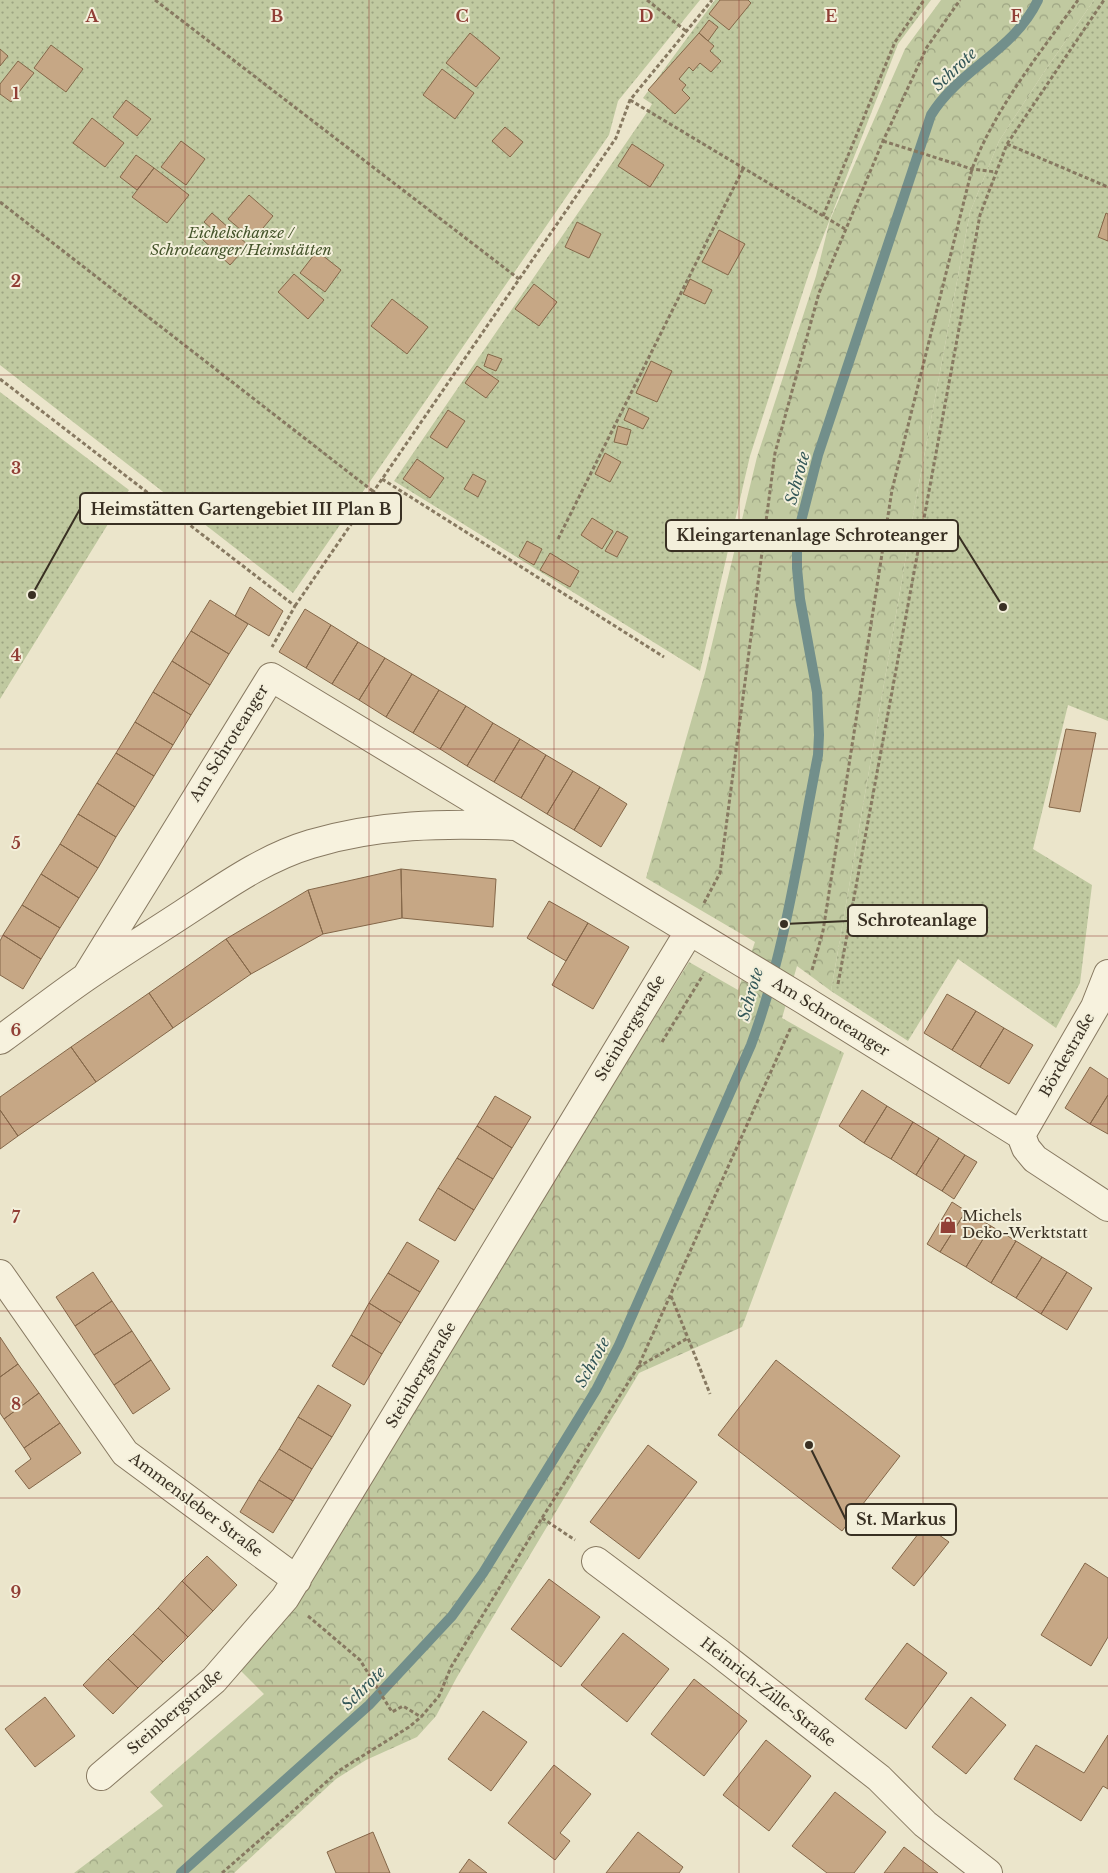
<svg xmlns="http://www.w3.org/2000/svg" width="1108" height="1873" font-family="'Libre Baskerville',serif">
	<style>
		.park { fill: url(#park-crowns) }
		.garden { fill: url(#garden-dots) }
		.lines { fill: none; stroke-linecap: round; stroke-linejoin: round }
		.stream { stroke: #728f8b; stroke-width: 10 }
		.building { fill: #c6a785; stroke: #846749 }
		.street-casing { stroke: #877961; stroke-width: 30 }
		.path { stroke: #877961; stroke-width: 3; stroke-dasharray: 4 2.5; stroke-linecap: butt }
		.street { stroke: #f7f2de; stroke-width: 28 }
		.grid { fill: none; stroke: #913f36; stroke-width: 1; stroke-opacity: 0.55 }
		.labels { text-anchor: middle; stroke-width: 4; stroke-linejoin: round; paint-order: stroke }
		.park-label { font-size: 15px; font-style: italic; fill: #45542b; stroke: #f3efda }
		.street-label { font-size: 15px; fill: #393023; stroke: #f3efda }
		.poi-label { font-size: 15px; fill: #393023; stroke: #f3efda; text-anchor: start }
		.water-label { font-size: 16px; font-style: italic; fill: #335657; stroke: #f3efda }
		.grid-label { font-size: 16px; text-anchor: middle; font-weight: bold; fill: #913f36; stroke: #f3efda; stroke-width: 4; stroke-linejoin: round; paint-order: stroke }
		.leader { fill: none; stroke: #393023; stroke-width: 2 }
		.callout-dot { fill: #393023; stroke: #f3efda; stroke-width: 2 }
		.callout { fill: #f3efda; stroke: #393023; stroke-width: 2 }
		.callout-label { font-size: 16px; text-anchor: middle; font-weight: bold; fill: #393023 }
	</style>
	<defs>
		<pattern id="park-crowns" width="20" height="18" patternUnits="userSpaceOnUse" patternTransform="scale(1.25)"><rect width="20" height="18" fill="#c0c9a0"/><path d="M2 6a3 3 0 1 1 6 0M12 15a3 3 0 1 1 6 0" fill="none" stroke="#9da482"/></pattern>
		<pattern id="garden-dots" width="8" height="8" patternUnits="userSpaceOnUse" patternTransform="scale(1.25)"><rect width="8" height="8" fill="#c0c9a0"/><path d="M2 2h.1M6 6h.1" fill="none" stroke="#9da482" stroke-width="1.8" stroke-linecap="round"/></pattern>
	</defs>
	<rect width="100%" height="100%" fill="#ebe5cb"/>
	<!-- park -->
	<path class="park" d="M941 0H1094L1044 72 999 141 970 212 914 510 831 991 797 966 782 1018 844 1053 742 1327 639 1373 457 1677 436 1716 417 1737 366 1760 336 1779 234 1873H74L163 1806 150 1792 264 1694 239 1669 296 1596 689 962 738 990 755 942 646 878 705 673 757 457 816 276 830 220 905 49Z"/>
	<!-- garden -->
	<path class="garden" d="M0 0H700L618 101 609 135 293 593 0 365Z
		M715 0H931L898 44 809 273 750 456 700 671 394 481 648 111 652 104 643 98Z
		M1094 0H1108V721L1068 705 1033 849 1092 885 1080 983 1056 1028 958 959 908 1041 831 991 914 510 970 212 999 141 1044 72Z
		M0 392 129 490 0 699Z"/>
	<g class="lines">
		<!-- stream -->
		<path class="stream" d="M181 1873 369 1705 452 1616 483 1573 566 1439 596 1390 619 1345 751 1045C785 953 799 851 818 755L819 735 817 692 800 599 797 568V537L818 455 931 115C960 68 1013 52 1038 0"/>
	</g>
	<!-- building -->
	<path class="building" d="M720 0H748L751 3 729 30 709 14Z
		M709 20 718 27 708 41 699 33Z
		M470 33 500 58 476 87 446 63Z
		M699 33 714 46 710 51 721 61 711 72 700 63 693 71 689 67 679 79 686 85 682 90 690 98 675 114 648 90Z
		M51 45 83 69 66 92 34 68Z
		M0 49 8 56 0 66Z
		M18 61 34 73 11 102 0 94V84Z
		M442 69 474 93 455 119 423 95Z
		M126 100 151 119 137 136 113 117Z
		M92 118 124 143 105 167 73 143Z
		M505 127 523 142 510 157 492 141Z
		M181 141 205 159 186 185 161 167Z
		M632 144 664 165 650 187 618 166Z
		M136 155 154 168 137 190 120 177Z
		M154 168 189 195 167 223 132 197Z
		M249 195 273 216 253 240 228 219Z
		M212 213 248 245 230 265 202 239 212 229 204 222Z
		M1106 213 1108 214V241L1098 237Z
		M577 222 601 234 589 258 565 247Z
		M719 230 745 244 728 275 702 262Z
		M317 251 341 270 325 292 300 273Z
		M294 274 324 300 308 319 278 292Z
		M690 279 712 290 705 304 683 294Z
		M534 284 557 302 539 326 515 309Z
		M392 299 428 327 407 354 371 326Z
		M488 354 502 359 496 371 484 366Z
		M651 361 672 371 657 402 636 393Z
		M477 366 499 381 486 398 465 383Z
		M629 408 649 418 643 429 624 420Z
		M448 410 465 421 447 448 430 437Z
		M618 426 631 430 627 445 614 442Z
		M605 453 621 462 610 482 595 474Z
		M417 459 444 478 430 498 403 479Z
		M473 474 486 481 478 497 464 489Z
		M592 518 613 531 602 549 581 535Z
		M617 531 628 537 617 557 605 551Z
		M527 541 542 549 534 565 519 556Z
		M550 553 579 571 570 587 540 570Z
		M250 587 283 611 269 636 235 616Z
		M210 600 248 624 229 654 191 631Z
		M305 609 331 625 306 668 279 652Z
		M331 625 358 642 332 684 306 668Z
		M191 631 229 654 210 685 172 661Z
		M358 642 385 658 359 700 332 684Z
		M385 658 412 674 386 717 359 700Z
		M172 661 210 685 191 715 153 692Z
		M412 674 439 690 413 733 386 717Z
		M439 690 466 706 440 749 413 733Z
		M153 692 191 715 173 745 135 722Z
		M466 706 493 723 467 766 440 749Z
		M135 722 173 745 154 776 116 753Z
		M493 723 520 739 494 782 467 766Z
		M1066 729 1096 733 1080 812 1049 807Z
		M520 739 546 755 521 798 494 782Z
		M116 753 154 776 135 807 97 783Z
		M546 755 573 771 547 814 521 798Z
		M573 771 600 787 574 830 547 814Z
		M97 783 135 807 116 837 78 814Z
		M600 787 627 804 601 847 574 830Z
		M78 814 116 837 98 868 60 844Z
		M60 844 98 868 79 898 41 874Z
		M401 869 402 918 323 934 308 890Z
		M401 869 496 879 493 927 402 918Z
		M41 874 79 898 60 928 22 905Z
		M308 890 323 934 251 974 226 939Z
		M549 901 588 923 566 961 527 938Z
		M22 905 60 928 41 959 3 935Z
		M588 923 629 947 593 1009 552 985Z
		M3 935 41 959 23 989 0 975V941Z
		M226 939 251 974 173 1028 149 993Z
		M149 993 173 1028 96 1082 71 1047Z
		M947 994 976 1011 952 1050 924 1033Z
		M976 1011 1004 1028 980 1067 952 1050Z
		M1004 1028 1033 1045 1009 1084 980 1067Z
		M71 1047 96 1082 18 1136 0 1110V1097Z
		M1090 1067 1108 1079V1095L1090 1124 1065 1108Z
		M862 1090 887 1106 864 1143 839 1126Z
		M1108 1095V1134L1090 1124Z
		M495 1096 531 1117 512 1148 477 1126Z
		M887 1106 913 1122 891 1159 864 1143Z
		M0 1110 18 1136 0 1149Z
		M913 1122 939 1138 916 1175 891 1159Z
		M477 1126 512 1148 493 1179 457 1158Z
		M939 1138 965 1155 942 1191 916 1175Z
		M965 1155 977 1162 954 1199 942 1191Z
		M457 1158 493 1179 474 1210 438 1188Z
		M438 1188 474 1210 455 1241 419 1220Z
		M952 1202 966 1211 940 1252 927 1244Z
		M966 1211 991 1226 966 1267 940 1252Z
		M991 1226 1016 1241 991 1283 966 1267Z
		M1016 1241 1042 1257 1016 1298 991 1283Z
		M407 1242 439 1261 420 1292 388 1273Z
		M1042 1257 1067 1272 1041 1314 1016 1298Z
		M93 1272 112 1301 75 1326 56 1297Z
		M1067 1272 1092 1288 1067 1330 1041 1314Z
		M388 1273 420 1292 401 1323 369 1303Z
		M112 1301 132 1331 94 1355 75 1326Z
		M369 1303 401 1323 382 1354 351 1335Z
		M132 1331 151 1360 114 1385 94 1355Z
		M351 1335 382 1354 364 1385 332 1366Z
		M0 1337 18 1364 0 1377Z
		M151 1360 170 1389 133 1414 114 1385Z
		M776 1360 900 1456 842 1531 718 1435Z
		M18 1364 39 1393 4 1419 0 1413V1377Z
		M318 1385 351 1405 332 1437 298 1417Z
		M39 1393 60 1423 24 1448 4 1419Z
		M298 1417 332 1437 312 1469 279 1449Z
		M60 1423 81 1453 29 1489 15 1471 31 1459 24 1448Z
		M648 1445 697 1482 639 1559 590 1522Z
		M279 1449 312 1469 293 1501 259 1480Z
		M259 1480 293 1501 273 1533 240 1512Z
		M925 1525 949 1542 914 1586 892 1568Z
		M207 1556 237 1585 213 1611 182 1581Z
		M1085 1563 1108 1578V1637L1091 1666 1041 1635Z
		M549 1579 600 1617 561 1667 511 1629Z
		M182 1581 213 1611 188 1637 158 1608Z
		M158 1608 188 1637 163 1662 133 1634Z
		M623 1633 669 1669 627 1722 581 1685Z
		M133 1634 163 1662 138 1688 108 1659Z
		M907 1643 947 1673 906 1729 865 1699Z
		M108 1659 138 1688 113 1714 83 1685Z
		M694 1679 747 1721 704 1776 651 1734Z
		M45 1697 75 1736 35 1767 5 1729Z
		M971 1697 1006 1725 966 1774 932 1747Z
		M483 1711 527 1742 491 1791 448 1759Z
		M1108 1735V1789L1103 1786 1081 1821 1014 1779 1036 1745 1084 1773Z
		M766 1740 811 1776 769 1831 723 1795Z
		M554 1765 591 1794 560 1833 570 1841 555 1860 508 1823Z
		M835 1792 886 1832 854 1873H827L792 1846Z
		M373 1832 390 1873H336L327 1852Z
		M638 1832 683 1867 679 1873H606Z
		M904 1847 938 1873H884Z
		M469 1859 487 1873H459Z"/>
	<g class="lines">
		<!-- street casing -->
		<g class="street-casing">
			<path id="street" d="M86 977 271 677 804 1000 1021 1135 1026 1148 1035 1159 1108 1207
				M0 1040C29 1019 57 997 86 977 118 955 152 934 184 913 224 887 264 858 311 844 377 824 445 823 514 826
				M1021 1135 1095 1007 1108 974
				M0 1274 125 1453 297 1580
				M596 1561 719 1653 879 1778 925 1824 988 1873
				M101 1776 214 1680 285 1598 689 932"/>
		</g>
		<!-- path -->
		<path class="path" d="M155 0 519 279
			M647 0 686 31
			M630 100 845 229
			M883 141 972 169 996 172
			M1007 144 1108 187
			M0 202 374 492
			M823 216 895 42 924 0
			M0 379 295 606 272 647
			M382 479 664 657
			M558 539 743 169
			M295 606 616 138 630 100 712 0
			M704 903 720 873 775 453 819 293 883 141 927 47 960 0
			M812 970 823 931 892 490 972 169C996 107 1040 53 1078 0
			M838 984 980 215 1007 144 1104 0
			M662 1042 703 975
			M671 1296 688 1338
			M638 1367 688 1338 710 1394
			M542 1518 575 1540
			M308 1616 360 1660 392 1712 403 1706 421 1717
			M222 1873 340 1770 409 1727 421 1717 439 1696 451 1667 542 1518 638 1367 791 1027"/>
		<!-- street -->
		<use href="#street" class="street"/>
	</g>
	<!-- grid -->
	<path class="grid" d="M185 0V1873M369 0V1873M554 0V1873M739 0V1873M923 0V1873M0 187H1108M0 375H1108M0 562H1108M0 749H1108M0 936H1108M0 1124H1108M0 1311H1108M0 1498H1108M0 1686H1108"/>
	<!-- icons -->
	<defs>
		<g id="shop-bare" transform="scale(1.35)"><path d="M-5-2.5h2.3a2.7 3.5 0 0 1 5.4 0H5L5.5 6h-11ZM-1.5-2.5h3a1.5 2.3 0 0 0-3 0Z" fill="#913f36" stroke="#f3efda" stroke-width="2.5" paint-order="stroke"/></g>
	</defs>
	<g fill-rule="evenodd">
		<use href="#shop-bare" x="948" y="1225"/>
	</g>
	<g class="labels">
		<!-- park labels -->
		<g class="park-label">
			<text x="241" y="238">Eichelschanze /<tspan x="241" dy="17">Schroteanger/Heimstätten</tspan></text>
		</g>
		<!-- street labels -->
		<g class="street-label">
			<text transform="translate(229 743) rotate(-58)" y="5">Am Schroteanger</text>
			<text transform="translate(831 1017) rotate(32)" y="5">Am Schroteanger</text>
			<text transform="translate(630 1028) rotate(-59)" y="5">Steinbergstraße</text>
			<text transform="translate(1067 1055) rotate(-60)" y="5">Bördestraße</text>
			<text transform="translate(421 1375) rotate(-59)" y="5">Steinbergstraße</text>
			<text transform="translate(196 1505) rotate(37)" y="5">Ammensleber Straße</text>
			<text transform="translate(768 1692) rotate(38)" y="5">Heinrich-Zille-Straße</text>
			<text transform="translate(175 1712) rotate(-41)" y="5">Steinbergstraße</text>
		</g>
		<!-- poi labels -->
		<g class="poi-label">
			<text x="962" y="1221">Michels<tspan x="962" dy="17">Deko-Werktstatt</tspan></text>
		</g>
		<!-- water labels -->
		<g class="water-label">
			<text transform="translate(954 69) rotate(-43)" y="6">Schrote</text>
			<text transform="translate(797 478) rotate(-75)" y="6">Schrote</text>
			<text transform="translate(750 994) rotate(-74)" y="6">Schrote</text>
			<text transform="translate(592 1362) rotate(-61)" y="6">Schrote</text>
			<text transform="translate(363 1688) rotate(-45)" y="6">Schrote</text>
		</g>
	</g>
	<g class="grid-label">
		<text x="92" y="22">A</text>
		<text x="277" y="22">B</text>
		<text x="462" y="22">C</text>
		<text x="646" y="22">D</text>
		<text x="831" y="22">E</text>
		<text x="1016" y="22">F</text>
		<text x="16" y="99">1</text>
		<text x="16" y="287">2</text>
		<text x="16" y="474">3</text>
		<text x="16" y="661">4</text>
		<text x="16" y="849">5</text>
		<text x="16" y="1036">6</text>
		<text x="16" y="1223">7</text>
		<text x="16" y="1410">8</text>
		<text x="16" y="1598">9</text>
	</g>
	<!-- callouts -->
	<path class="leader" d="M32 595L80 509M1003 607L958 535M784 924L848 921M809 1445L846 1520"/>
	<g class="callout-dot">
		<circle cx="32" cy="595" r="5"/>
		<circle cx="1003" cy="607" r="5"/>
		<circle cx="784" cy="924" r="5"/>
		<circle cx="809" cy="1445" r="5"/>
	</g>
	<g class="callout">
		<rect x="80" y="493" width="321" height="31" rx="5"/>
		<rect x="666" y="520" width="292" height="31" rx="5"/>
		<rect x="848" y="905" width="139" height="31" rx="5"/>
		<rect x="846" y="1504" width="110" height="31" rx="5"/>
	</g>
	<g class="callout-label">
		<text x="241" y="515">Heimstätten Gartengebiet III Plan B</text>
		<text x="812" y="541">Kleingartenanlage Schroteanger</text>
		<text x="917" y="926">Schroteanlage</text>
		<text x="901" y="1525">St. Markus</text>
	</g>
</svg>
